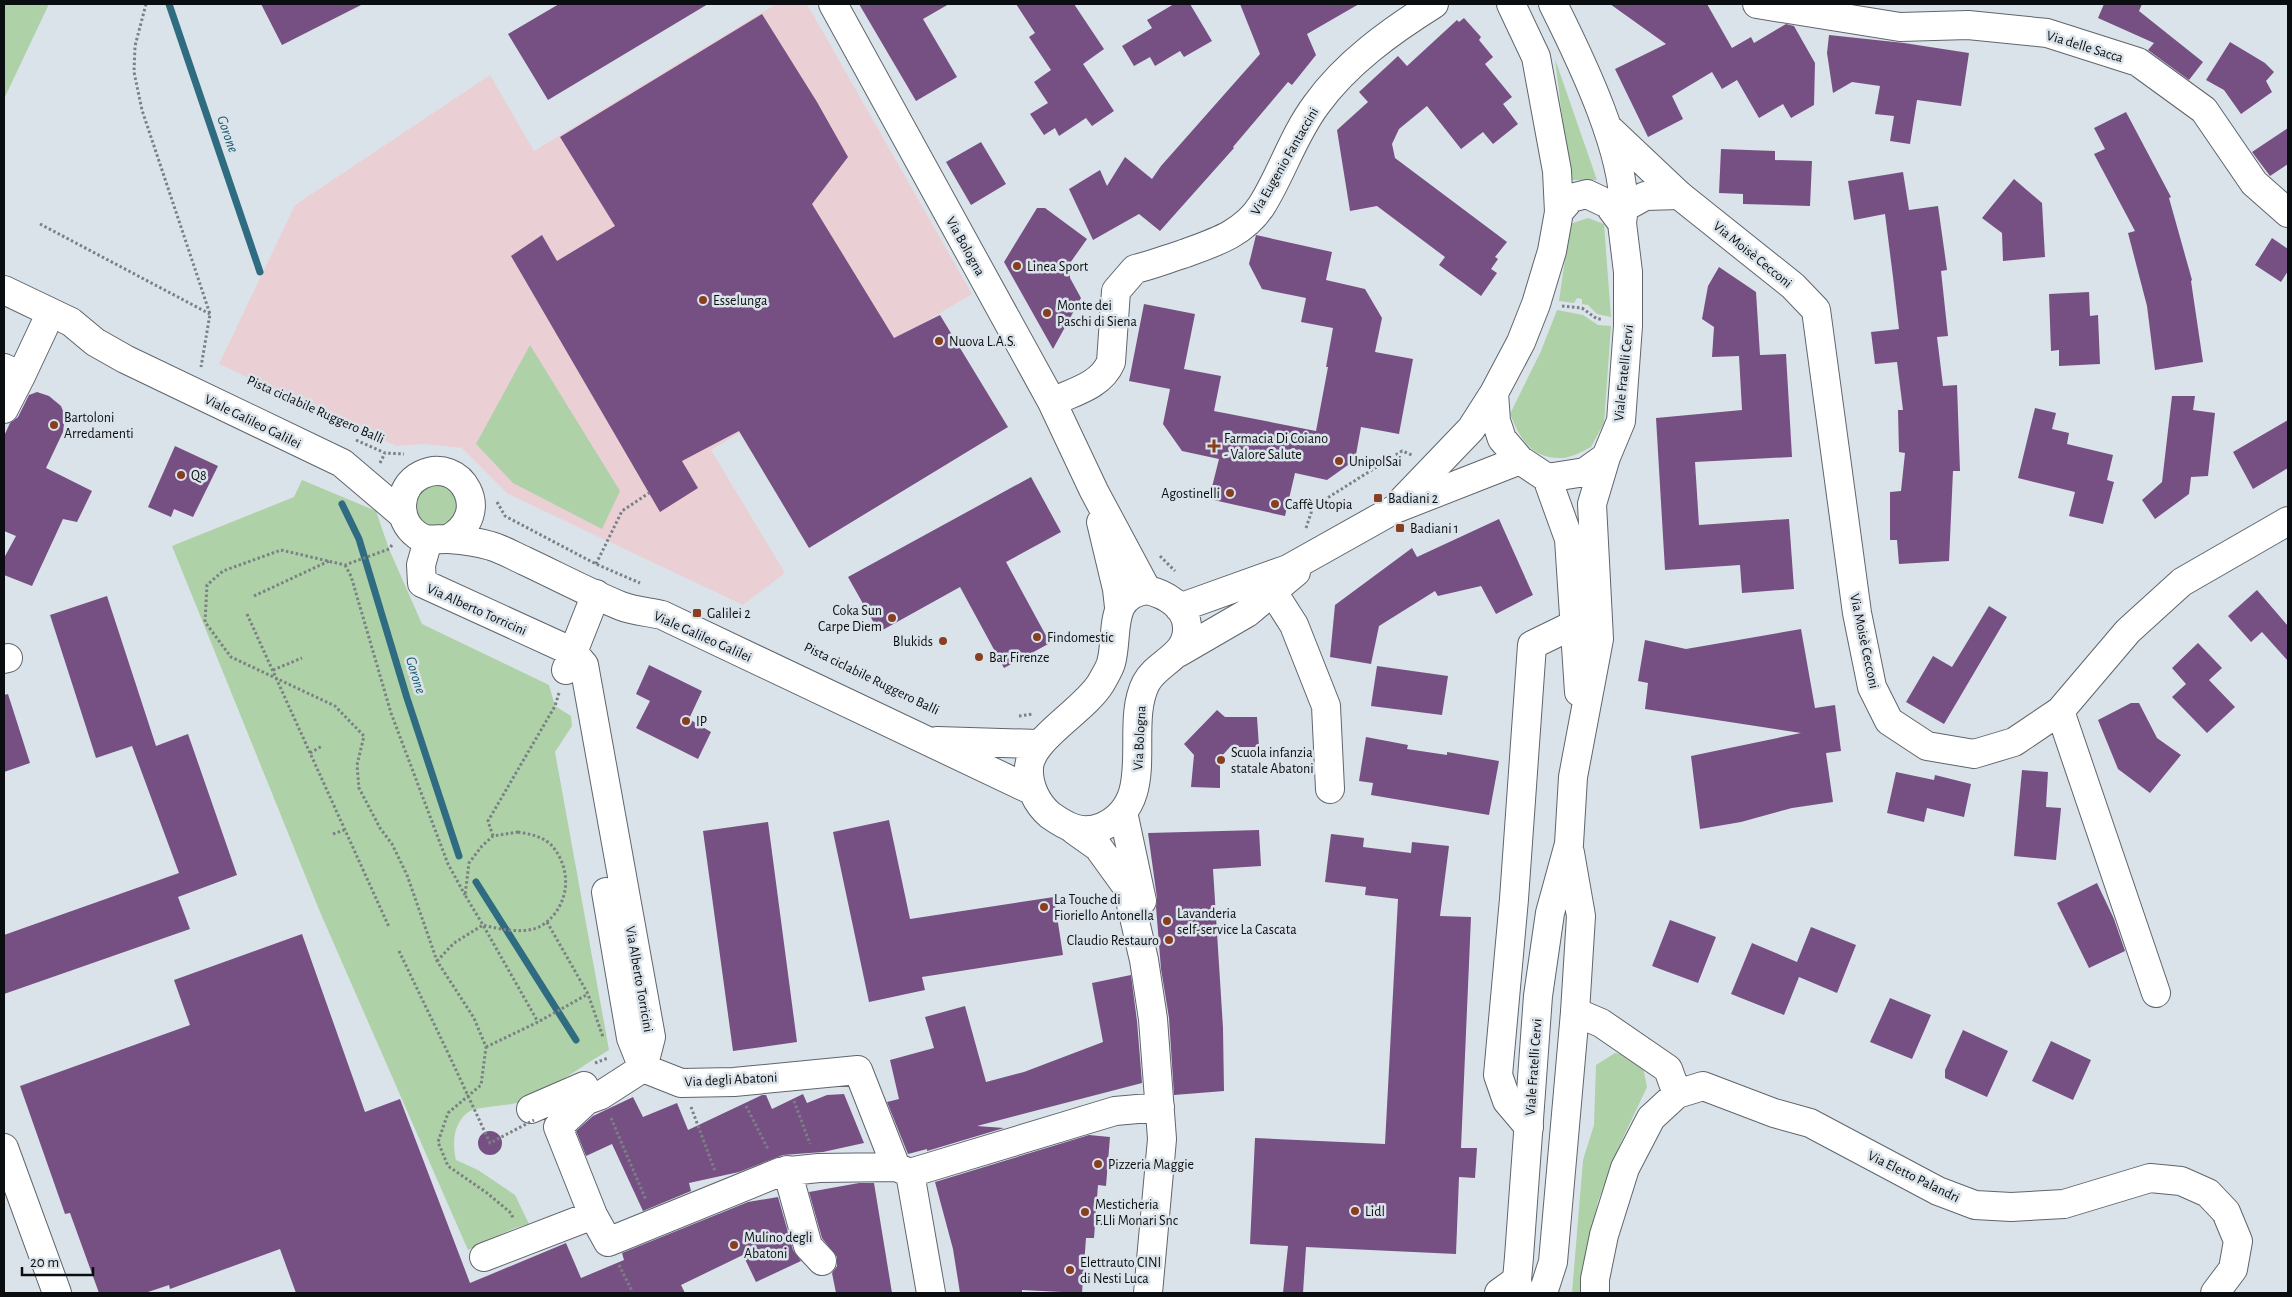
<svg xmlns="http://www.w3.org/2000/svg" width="2292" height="1297" font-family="'Alegreya Sans',sans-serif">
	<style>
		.commercial { fill: #ead0d4 }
		.green { fill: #aed1a7 }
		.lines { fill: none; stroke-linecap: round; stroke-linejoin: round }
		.stream { stroke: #306c81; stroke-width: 7 }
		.building { fill: #765083 }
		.minor-casing { stroke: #5f656c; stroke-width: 30 }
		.major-casing { stroke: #5f656c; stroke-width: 30 }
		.path { stroke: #7b8085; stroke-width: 3; stroke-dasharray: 2.5 2.5; stroke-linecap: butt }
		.minor { stroke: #fff; stroke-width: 28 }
		.major { stroke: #fff; stroke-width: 28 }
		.path-bridge { stroke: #7b8085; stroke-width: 3; stroke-dasharray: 2.5 2.5; stroke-linecap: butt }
		.poi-dot { fill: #873e21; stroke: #dbe3ea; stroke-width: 2 }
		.labels { text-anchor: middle; stroke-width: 5; stroke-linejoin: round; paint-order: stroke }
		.street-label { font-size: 14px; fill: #0b0e10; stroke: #dbe3ea }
		.poi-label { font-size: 14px; fill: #0b0e10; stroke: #dbe3ea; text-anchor: start }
		.water-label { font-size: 15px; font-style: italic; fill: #14596e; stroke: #dbe3ea }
	</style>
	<rect width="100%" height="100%" fill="#dbe3ea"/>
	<!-- commercial -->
	<path class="commercial" d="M776 4H807L972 294 711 450 785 573 743 605 508 494 462 448 424 444 396 446 219 364 295 205 490 75 534 151Z"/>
	<!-- green -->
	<path class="green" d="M4 4H49L4 99Z
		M1555 59 1597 180H1570Z
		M1588 218 1604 224 1611 317 1597 314 1588 305 1582 304V299L1577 298 1574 303 1559 301 1570 224Z
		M1557 310 1583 315 1598 325 1611 326 1604 423 1591 447C1583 451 1571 458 1562 458 1531 459 1520 438 1510 414L1541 351Z
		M530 345 620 491 602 529 513 483 476 444Z
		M302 480 376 511 389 549 422 624 549 685 555 706 571 716 572 726 555 752 609 1050C582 1066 555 1086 526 1100 511 1107 479 1106 470 1111 453 1122 452 1143 456 1160L478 1170 515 1195 529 1224 515 1228 468 1250 320 912 172 546 294 497Z
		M415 505a21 21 0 1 1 42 0a21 21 0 1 1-42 0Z
		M1615 1053 1631 1056 1643 1067 1647 1087 1621 1142 1598 1201 1588 1246 1584 1293H1572L1583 1160 1594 1125 1596 1065Z"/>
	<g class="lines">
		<!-- stream -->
		<path class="stream" d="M169 4 260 272
			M342 504 359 539 407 698 459 856
			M476 882 576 1040"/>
	</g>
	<!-- building -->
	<path class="building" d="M261 4H363L282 45Z
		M559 4H708L548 100 508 34Z
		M859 4H949L923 19 957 77 916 101Z
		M1016 4H1074L1104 49 1083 64 1114 111 1092 126 1086 118 1059 136 1055 128 1044 135 1030 114 1048 103 1034 82 1051 70 1029 37 1035 33Z
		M1174 4H1190L1212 41 1184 57 1180 51 1155 66 1150 57 1134 66 1122 46 1152 28 1147 20Z
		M1240 4H1359L1307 34 1316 55 1292 85 1288 82 1233 147 1234 148 1160 231 1139 214 1093 240 1069 189 1100 170 1107 186 1125 157 1152 179 1161 166 1260 54Z
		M1610 4H1707L1732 48 1751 37 1754 43 1786 24 1794 26 1815 63 1814 105 1791 118 1783 104 1759 118 1737 80 1722 89 1712 72 1672 96 1683 119 1648 137 1615 69 1666 44Z
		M2104 4H2142L2139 11 2203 62 2189 80 2148 50 2154 43 2098 18Z
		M762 14 817 102 848 157 812 204 894 338 940 315 1008 427 809 548 739 431 682 461 698 488 660 512 511 256 542 235 557 261 615 226 560 137Z
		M1464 18 1481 37 1479 40 1493 57 1485 64 1512 97 1503 104 1518 124 1493 144 1483 132 1461 149 1427 106 1399 129 1392 144 1395 158 1507 242 1495 257 1498 259 1491 269 1497 273 1481 296 1439 265 1445 257 1377 206 1350 211 1337 130 1368 102 1359 92 1398 56 1407 66 1457 20 1459 22Z
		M1829 35 1904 43 1969 53 1961 106 1917 100 1910 144 1890 141 1894 116 1875 114 1880 86 1852 82 1833 93 1827 53Z
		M2230 42 2265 63 2274 72 2266 81 2272 92 2241 114 2224 90 2206 80Z
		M2126 112 2171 197 2169 198 2192 280 2191 281 2203 362 2155 370 2147 306 2128 233 2135 231 2094 154 2105 149 2094 128Z
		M2288 128V164L2270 176 2252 152Z
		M981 142 1006 184 971 205 946 162Z
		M1721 149 1775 151V160L1812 161 1810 206 1743 204V194L1719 193Z
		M1903 172 1909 210 1938 206 1947 270 1941 271 1948 336 1937 337 1943 386 1957 385 1960 471H1953L1949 561 1899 564 1897 540H1890V492L1901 491 1905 453 1899 452 1898 410H1903L1897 362 1875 364 1871 332 1899 329 1893 277 1885 214 1854 220 1848 181Z
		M2014 179 2042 203 2045 257 2003 261 2002 233 1982 218Z
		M1037 208H1045L1087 239 1070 263V278L1081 298 1053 349 1004 262Z
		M1256 235 1332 252 1326 280 1365 289 1382 318 1375 352 1413 359 1399 434 1361 427 1355 460 1327 480 1295 473 1285 516 1209 499 1219 459 1182 451 1163 424 1170 389 1129 381 1144 304 1195 314 1184 369 1221 376 1214 411 1316 431 1328 367H1326L1333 328 1301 322 1306 298 1262 289 1249 264Z
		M2272 238 2288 249V271L2281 282 2255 265Z
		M1719 267 1756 292 1760 355 1786 354 1792 457 1695 462 1699 525 1789 519 1794 589 1742 593 1740 565 1665 570 1656 418 1742 410 1739 356 1712 357 1714 327 1702 319 1708 286Z
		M2089 292 2090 316 2098 315 2100 364 2059 366V350L2051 351 2049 294Z
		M37 392 49 396 61 406 65 416 63 432 46 468 92 491 77 522 63 519 32 586 4 575V558L16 536 4 531V436L10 423 18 417 29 395Z
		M2172 396H2195L2193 410 2215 413 2208 476 2191 477 2189 494 2155 519 2142 500 2162 482Z
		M2035 408 2056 413 2052 429 2069 433 2067 444 2113 455 2107 480 2114 482 2103 524 2069 516 2075 492 2018 478Z
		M2288 420V468L2253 489 2233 452Z
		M175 446 218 466 193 517 174 509 171 517 148 507Z
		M1031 477 1061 532 1006 562 1050 643 1004 668 960 587 879 632 848 577Z
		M1499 519 1533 595 1496 614 1481 586 1438 596 1435 591 1379 626 1371 664 1330 657 1335 605 1412 548 1417 557Z
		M2257 590 2288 626V661L2262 632 2251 642 2228 616Z
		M107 596 156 746 188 734 237 875 178 897 190 929 4 994V935L179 873 132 746 96 758 50 615Z
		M1989 606 2007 617 1944 724 1906 702 1933 656 1952 667Z
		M1801 629 1815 708 1835 705 1841 751 1826 753 1833 802 1792 808 1741 822 1700 829 1691 756 1801 733 1645 709 1648 683 1638 681 1645 640 1686 649Z
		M2198 643 2222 668 2209 680 2235 707 2207 733 2172 697 2186 684 2172 668Z
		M649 665 702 691 689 719 711 732 698 759 636 728 650 701 636 694Z
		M1377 666 1448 676 1442 715 1371 706Z
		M8 694 30 763 4 772V695Z
		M2131 703H2139L2157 738 2181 755 2150 793 2118 769 2098 720Z
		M1217 710 1225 717H1257L1259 747H1230L1220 758V788L1191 787 1194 755 1184 744Z
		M1366 737 1408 745 1407 749 1447 755V752L1499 761 1489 815 1371 795 1373 783 1359 781Z
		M2022 770 2048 772 2046 807 2061 808 2056 860 2014 856Z
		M1896 772 1934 780 1935 775 1971 784 1964 817 1927 808 1924 822 1887 813Z
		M889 820 910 919 1054 897 1063 955 922 977 925 990 869 1002 833 832Z
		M768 822 797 1042 733 1051 703 831Z
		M1259 830 1261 866 1213 869 1223 1028 1224 1091 1174 1095 1169 1018 1161 969 1156 907 1157 898 1148 833Z
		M1331 834 1364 838 1363 847 1411 853 1412 842 1449 846 1440 916 1471 917 1461 1148H1477L1475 1178 1459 1177 1456 1254 1306 1247 1303 1293H1283L1288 1246 1250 1244 1255 1138 1385 1144 1398 899 1365 895 1366 887 1325 882Z
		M2097 883 2114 919 2125 951 2089 968 2057 903Z
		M1670 920 1716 937 1698 983 1652 966Z
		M1811 927 1856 945 1837 993 1799 977 1784 1015 1731 994 1752 943 1797 962Z
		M302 934 365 1112 400 1099 470 1283 566 1243 581 1278 624 1260 622 1253 748 1202 778 1197 793 1250 801 1261 756 1282 743 1255 681 1285 685 1293H296L280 1249 170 1289 169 1285 145 1293H99L70 1213 65 1214 20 1086 190 1025 174 980Z
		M1131 975 1137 1021 1142 1083 977 1126 1004 1128 927 1151V1149L908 1154 887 1102 899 1099 890 1060 934 1048 925 1017 965 1006 986 1082 1024 1072 1103 1042 1092 983Z
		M1890 998 1931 1015 1912 1059 1870 1042Z
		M1963 1030 2008 1051 1987 1097 1945 1078V1070Z
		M2051 1041 2091 1060 2073 1100 2032 1081Z
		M803 1094 807 1103 827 1095 844 1094 864 1143 823 1152 783 1155 739 1172 689 1183 691 1191 643 1211 612 1144 586 1156 576 1131 593 1116 633 1097 643 1117 677 1103 688 1130 762 1095H766L772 1109Z
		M478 1143a12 12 0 1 1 24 0a12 12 0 1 1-24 0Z
		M1089 1135 1110 1137 1106 1186 1098 1185 1094 1238H1086L1082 1293 1022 1290V1293H960L953 1249 935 1182Z
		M859 1183H874L892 1293H836L832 1273 837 1266V1257L822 1238 809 1192Z"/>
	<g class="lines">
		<!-- minor casing -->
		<g class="minor-casing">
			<path id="minor" d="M833 4 1052 402 1094 491 1147 590
				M1757 4 1900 27 1968 25 2047 33 2138 62 2204 110 2254 183 2288 213
				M1679 195 1793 286 1816 310 1857 613 1872 687 1889 721 1927 746 1974 754 2014 742 2060 711 2128 631 2182 582 2288 521
				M4 368 21 376 44 327
				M1052 402C1073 392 1101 386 1111 362L1116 291 1135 269C1152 265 1167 259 1183 254 1213 243 1244 234 1262 205 1282 173 1293 136 1316 105 1346 63 1391 31 1434 4
				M4 409 21 376
				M1101 522 1117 589 1119 607
				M428 540 421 565 422 583 573 652 584 665 651 1037 643 1068
				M1273 592 1294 625 1326 706 1330 789
				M4 659 8 658
				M566 670 596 594
				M2060 711 2156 993
				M1123 812 1142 901
				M1074 830 1098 847 1127 887 1144 960 1153 1019 1162 1139 1148 1293
				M606 892 631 1038 643 1068
				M1575 1012 1601 1023 1668 1069 1677 1094
				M643 1068 681 1083 734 1082 858 1070 896 1167 910 1173 1115 1111 1160 1107
				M643 1068 601 1095 587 1100 558 1127 593 1215 608 1242 780 1172 819 1168 896 1167
				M531 1109 584 1086 587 1100
				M1529 1127 1507 1101 1498 1075 1514 899 1532 645 1573 625
				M4 1148 57 1293
				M787 1170 808 1246 822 1261
				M910 1173 931 1293
				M484 1257 593 1215
				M1499 1293 1517 1280
				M1595 1293V1279L1604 1235 1625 1168 1651 1118 1677 1094 1703 1086 1774 1113 1810 1123 1938 1191 1975 1205 2011 1207 2064 1204 2150 1178 2181 1181 2208 1193 2226 1212 2238 1241 2233 1269 2215 1293"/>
		</g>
		<!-- major casing -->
		<g class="major-casing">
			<path id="major" d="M1511 4 1536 57 1557 171 1559 212 1552 251 1536 304 1521 342 1494 393 1496 421 1502 439 1520 460 1547 478 1585 472 1606 457 1621 421 1628 326V272L1622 223 1608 204 1587 194 1571 198 1559 212
				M1553 4C1579 56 1633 165 1622 223
				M1607 127 1679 195
				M1625 207 1645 196 1679 195
				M4 290 71 322 95 342 125 359 342 463 402 514
				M1547 478 1569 539 1579 692
				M1401 502 1471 429 1494 393
				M448 539C495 514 461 455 421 475 397 487 396 520 417 535 428 543 437 538 449 539 462 540 478 542 491 546 502 549 514 556 525 561 557 576 589 593 621 606 634 611 649 612 662 615L1033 791
				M1147 590C1165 594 1187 606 1187 628 1188 656 1157 662 1146 683 1123 728 1160 802 1102 827 1081 835 1067 827 1050 815 1037 804 1028 786 1029 768 1030 739 1084 711 1101 683 1104 677 1109 670 1111 663 1119 635 1107 595 1147 590Z
				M1179 608 1288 569 1395 509 1520 460
				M1178 653 1247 613 1296 572
				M937 741 1038 744
				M1519 1293 1517 1280 1519 1257 1538 996 1550 913 1569 844 1573 777 1599 639 1592 504 1606 457
				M1543 1293 1553 1262 1575 1012 1581 916 1570 853"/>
		</g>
		<!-- path -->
		<path class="path" d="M146 4 135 46 134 72 142 110 210 314 201 367
			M40 224 210 314
			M1562 306 1582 308 1597 319H1602
			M356 440 385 453 404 454
			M380 463 385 453
			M497 502 505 516 596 564 640 583
			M1306 528 1313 507 1402 451 1412 455
			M392 545 389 549 345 565 281 550 223 571 207 585 205 622 231 657 335 706 364 736 357 765 359 788 380 828 392 844 407 875 437 961 474 1018 486 1047 481 1085 448 1113 438 1142 448 1166 487 1193 511 1213 513 1218
			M1160 556 1175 571
			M596 564 622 511 649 493
			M345 565 351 576 391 713 448 864 465 895
			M254 596 329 561
			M247 614 389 927
			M273 670 302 658
			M1019 716 1033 714
			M310 753 322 746
			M518 832C530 834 545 837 553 847 570 868 570 897 552 917 547 922 540 928 533 929 517 933 499 929 483 925L465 895 469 863 482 846 493 836Z
			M333 834 344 830
			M493 836 488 821 555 706 559 693
			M547 922 588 994 603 1037
			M399 951 449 1055
			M437 961 454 943 483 925 538 1022
			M486 1047 538 1022 588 994
			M595 1063 608 1058
			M794 1101 810 1144
			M746 1106 768 1149
			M691 1107 715 1171
			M611 1118 646 1200
			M619 1265 633 1293"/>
		<!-- minor -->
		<use href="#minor" class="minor"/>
		<!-- major -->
		<use href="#major" class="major"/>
		<!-- path-bridge -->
		<path class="path-bridge" d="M449 1055 490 1143 534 1120"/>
	</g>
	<!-- markers -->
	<g class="poi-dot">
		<circle cx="1017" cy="266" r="5"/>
		<circle cx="703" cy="300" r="5"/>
		<circle cx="1047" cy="313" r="5"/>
		<circle cx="939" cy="341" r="5"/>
		<circle cx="54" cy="425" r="5"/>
		<path d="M1211.5 438.5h5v5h5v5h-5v5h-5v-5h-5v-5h5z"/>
		<circle cx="1339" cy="461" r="5"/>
		<circle cx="181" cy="475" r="5"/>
		<circle cx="1230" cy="493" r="5"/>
		<rect x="1373" y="493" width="10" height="10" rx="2.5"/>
		<circle cx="1275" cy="504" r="5"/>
		<rect x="1395" y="523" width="10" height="10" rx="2.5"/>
		<rect x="692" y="608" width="10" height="10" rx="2.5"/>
		<circle cx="892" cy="618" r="5"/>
		<circle cx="1037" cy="637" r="5"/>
		<circle cx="943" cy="641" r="5"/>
		<circle cx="979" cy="657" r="5"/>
		<circle cx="686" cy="721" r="5"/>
		<circle cx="1221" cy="760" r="5"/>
		<circle cx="1044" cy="907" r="5"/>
		<circle cx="1167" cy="921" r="5"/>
		<circle cx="1169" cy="940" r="5"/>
		<circle cx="1098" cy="1164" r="5"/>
		<circle cx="1355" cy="1211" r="5"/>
		<circle cx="1085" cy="1212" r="5"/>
		<circle cx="734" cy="1245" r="5"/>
		<circle cx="1070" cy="1270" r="5"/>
	</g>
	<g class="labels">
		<!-- street labels -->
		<g class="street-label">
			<text transform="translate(2085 46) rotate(17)" y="5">Via delle Sacca</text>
			<text transform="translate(1284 161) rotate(-60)" y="5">Via Eugenio Fantaccini</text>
			<text transform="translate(966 246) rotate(61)" y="5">Via Bologna</text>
			<text transform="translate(1753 254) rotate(39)" y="5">Via Moisè Cecconi</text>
			<text transform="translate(1623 373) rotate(-84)" y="5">Viale Fratelli Cervi</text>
			<text transform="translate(316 409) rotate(24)" y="5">Pista ciclabile Ruggero Balli</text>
			<text transform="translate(253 421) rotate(26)" y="5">Viale Galileo Galilei</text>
			<text transform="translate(477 609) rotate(24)" y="5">Via Alberto Torricini</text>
			<text transform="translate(703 636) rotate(24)" y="5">Viale Galileo Galilei</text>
			<text transform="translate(1865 641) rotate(78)" y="5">Via Moisè Cecconi</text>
			<text transform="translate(872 678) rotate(26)" y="5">Pista ciclabile Ruggero Balli</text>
			<text transform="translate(1139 738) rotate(-87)" y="5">Via Bologna</text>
			<text transform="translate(640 979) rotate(80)" y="5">Via Alberto Torricini</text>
			<text transform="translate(1533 1067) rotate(-86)" y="5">Viale Fratelli Cervi</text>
			<text transform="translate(731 1079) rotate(-3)" y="5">Via degli Abatoni</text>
			<text transform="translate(1914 1176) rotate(26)" y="5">Via Eletto Palandri</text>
		</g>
		<!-- poi labels -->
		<g class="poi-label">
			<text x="1027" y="271">Linea Sport</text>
			<text x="713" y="305">Esselunga</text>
			<text x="1057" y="310">Monte dei<tspan x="1057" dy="16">Paschi di Siena</tspan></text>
			<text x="949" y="346">Nuova L.A.S.</text>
			<text x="64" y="422">Bartoloni<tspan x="64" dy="16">Arredamenti</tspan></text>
			<text x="1224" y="443">Farmacia Di Coiano<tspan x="1224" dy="16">- Valore Salute</tspan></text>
			<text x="1349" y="466">UnipolSai</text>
			<text x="191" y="480">Q8</text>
			<text x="1220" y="498" text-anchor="end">Agostinelli</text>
			<text x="1388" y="503">Badiani 2</text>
			<text x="1285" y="509">Caffè Utopia</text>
			<text x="1410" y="533">Badiani 1</text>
			<text x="882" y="615" text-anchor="end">Coka Sun<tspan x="882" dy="16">Carpe Diem</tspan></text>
			<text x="707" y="618">Galilei 2</text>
			<text x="1047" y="642">Findomestic</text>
			<text x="933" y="646" text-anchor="end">Blukids</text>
			<text x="989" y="662">Bar Firenze</text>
			<text x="696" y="726">IP</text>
			<text x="1231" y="757">Scuola infanzia<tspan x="1231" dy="16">statale Abatoni</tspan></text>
			<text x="1054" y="904">La Touche di<tspan x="1054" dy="16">Fioriello Antonella</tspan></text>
			<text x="1177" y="918">Lavanderia<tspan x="1177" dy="16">self-service La Cascata</tspan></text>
			<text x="1159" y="945" text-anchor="end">Claudio Restauro</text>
			<text x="1108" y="1169">Pizzeria Maggie</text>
			<text x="1095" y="1209">Mesticheria<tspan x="1095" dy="16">F.Lli Monari Snc</tspan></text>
			<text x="1365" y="1216">Lidl</text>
			<text x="744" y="1242">Mulino degli<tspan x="744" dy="16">Abatoni</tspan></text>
			<text x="1080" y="1267">Elettrauto CINI<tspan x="1080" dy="16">di Nesti Luca</tspan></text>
		</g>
		<!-- water labels -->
		<g class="water-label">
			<text transform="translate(228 134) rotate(71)" y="5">Gorone</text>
			<text transform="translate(416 675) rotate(73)" y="5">Gorone</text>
		</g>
	</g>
	<!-- border -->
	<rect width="2292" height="1297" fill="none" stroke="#0b0e10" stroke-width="10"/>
	<!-- scale -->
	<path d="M22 1267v8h71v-8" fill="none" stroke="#0b0e10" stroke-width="2.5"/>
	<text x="30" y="1267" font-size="15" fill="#0b0e10" stroke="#dbe3ea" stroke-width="4" paint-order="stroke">20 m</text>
</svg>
